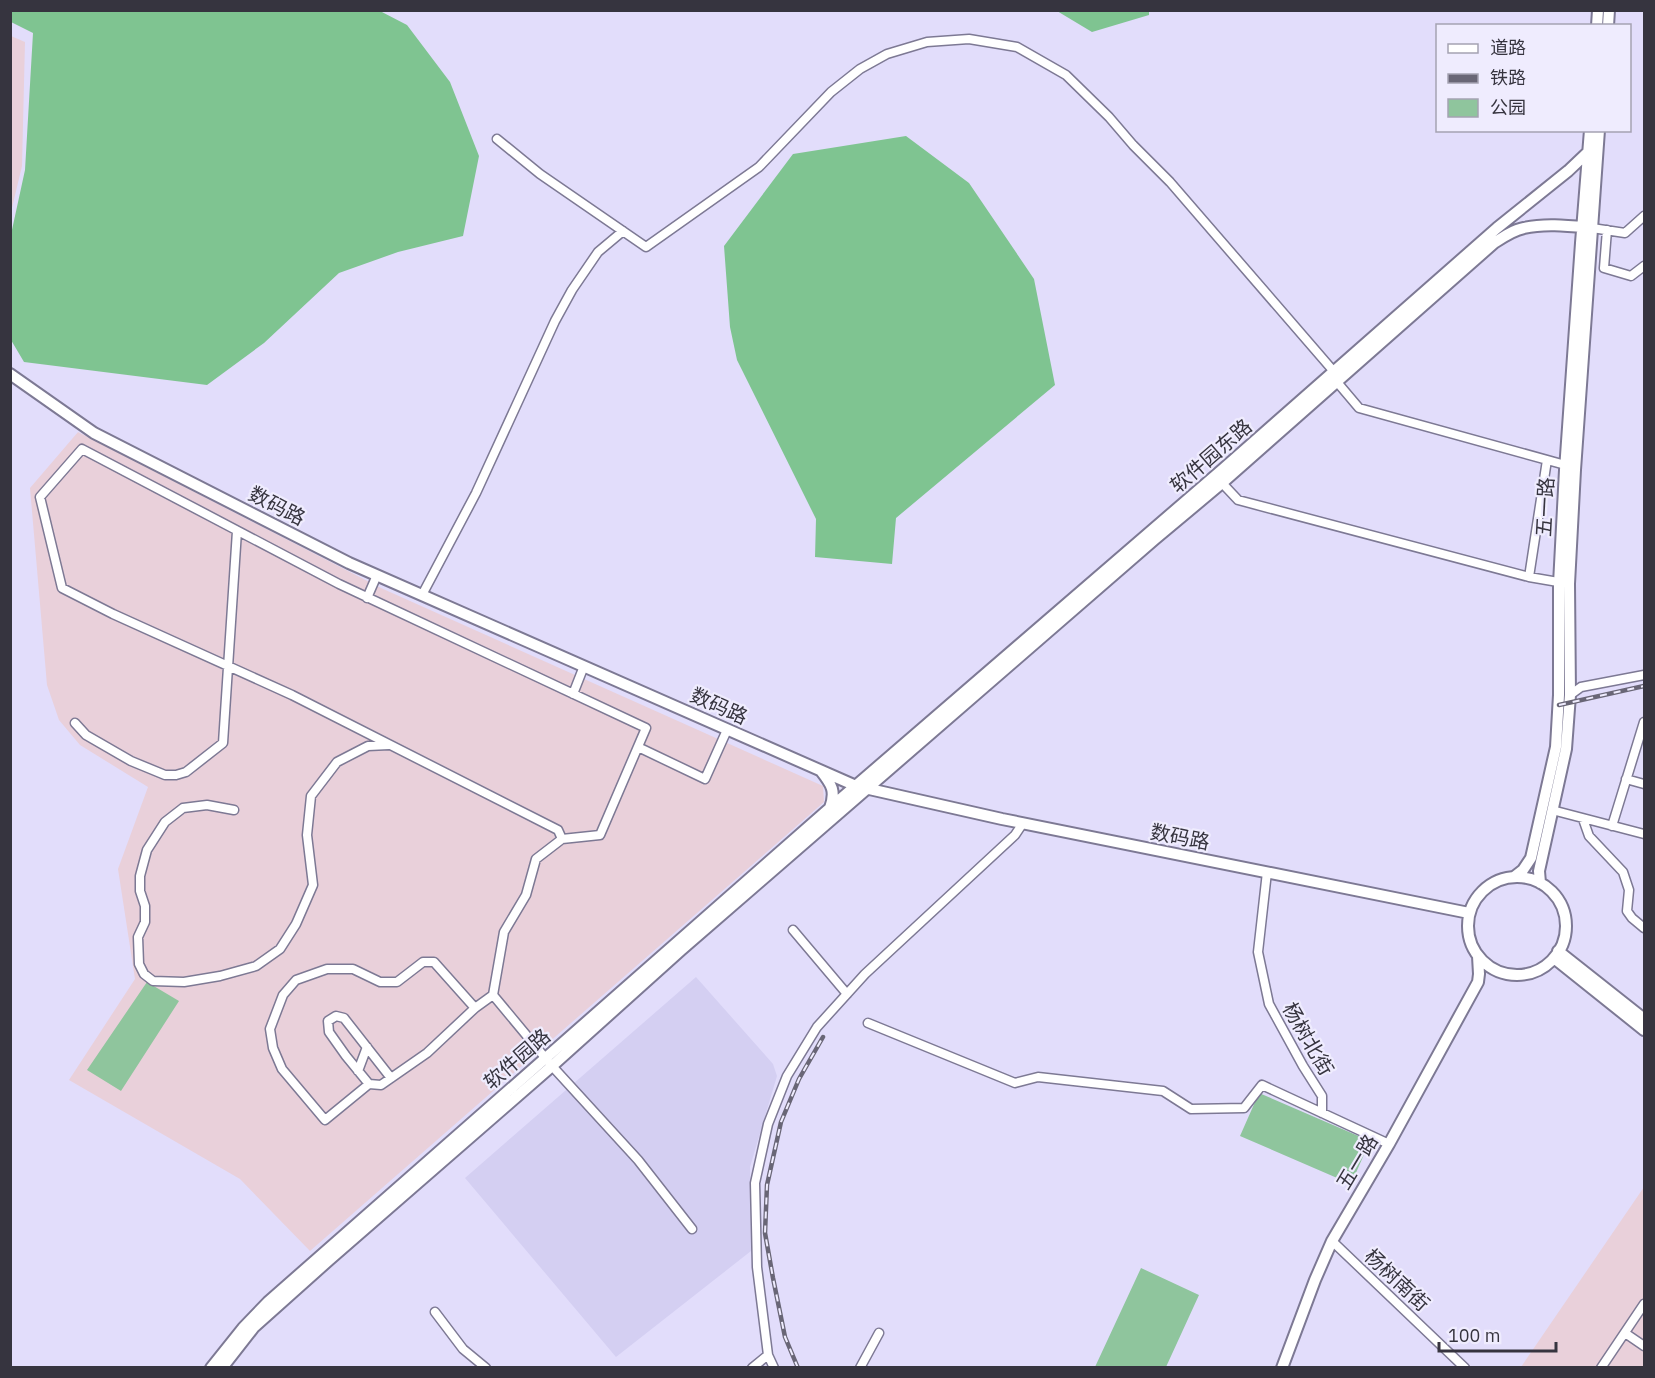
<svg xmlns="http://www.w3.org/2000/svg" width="1655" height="1378" font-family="'IBM Plex Sans','Noto Sans SC',sans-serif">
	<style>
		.built { fill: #d4cff2 }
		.education { fill: #e9d0da }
		.green { fill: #8fc59d }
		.forest { fill: #7fc491 }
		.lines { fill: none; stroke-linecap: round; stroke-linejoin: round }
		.street-casing { stroke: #7d7994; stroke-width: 11 }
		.secondary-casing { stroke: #7d7994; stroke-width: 14 }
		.street { stroke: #fff; stroke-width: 8 }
		.secondary { stroke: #fff; stroke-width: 10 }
		.rail-casing { stroke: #696676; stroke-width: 4.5 }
		.rail { stroke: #efecfe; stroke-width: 2; stroke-dasharray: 7; stroke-linecap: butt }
		.labels { text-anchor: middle; stroke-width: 4.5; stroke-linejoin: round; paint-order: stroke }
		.street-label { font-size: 20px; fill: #36343f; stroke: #efecfe }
	</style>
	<rect width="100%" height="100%" fill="#e2ddfb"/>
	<!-- built -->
	<path class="built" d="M696 977 773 1064 777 1076 750 1167 751 1251 616 1357 465 1178Z"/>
	<!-- education -->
	<path class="education" d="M11 36 25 42 22 166 11 212Z
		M78 432 381 588 823 786 824 802 310 1251 240 1179 69 1080 135 979 118 869 148 787 80 745 59 720 47 685 30 488Z
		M1644 1187V1367H1521Z"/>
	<!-- green -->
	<path class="green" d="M147 982 179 1001 121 1091 87 1070Z
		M1259 1093 1370 1141 1351 1184 1240 1136Z
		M1141 1268 1199 1295 1166 1367H1095Z"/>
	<!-- forest -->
	<path class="forest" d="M10 11H380L407 25 450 82 479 156 463 236 398 252 339 273 264 343 207 385 24 362 11 340 10 239 25 170 33 33 11 22Z
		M1057 11H1149V15L1092 32Z
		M906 136 969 183 1034 279 1055 385 896 518 892 564 815 557 816 519 737 360 730 327 724 246 793 154Z"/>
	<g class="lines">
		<!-- street casing -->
		<g class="street-casing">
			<path id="street" d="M497 139 540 174 646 247 759 167 831 92 860 69 887 54 927 42 969 39 1017 47 1066 75 1109 117 1133 145 1170 182 1336 374
				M1592 228 1625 233 1644 216
				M1607 230 1604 268 1631 276 1644 266
				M1337 382 1359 408 1569 466
				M82 449 339 584 646 728 600 835 562 839 558 830 292 695 113 614 62 588 40 497Z
				M1222 483 1238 500 1529 577 1564 583
				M1529 577 1547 460
				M422 595 476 493 555 321 572 290 598 252 623 231
				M367 598 377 575
				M573 694 584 666
				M1570 695 1581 687 1644 675
				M75 723 86 735 131 761 165 775H176L186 772 223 743 237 531
				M638 747 705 779 727 730
				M1626 779 1644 784
				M234 810 207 805 183 808 165 822 147 850 140 876V891L145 906V922L138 937 139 964 144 974 153 981 184 982 220 976 256 966 280 949 296 924 313 885 307 835 311 796 337 762 368 746 389 745
				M1552 810 1644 834
				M1583 819 1589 836 1623 872 1629 890 1627 911 1632 918 1644 928
				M1612 826 1644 722
				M562 839 536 859 526 895 504 932 493 995 552 1066 638 1160 692 1229
				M1267 872 1258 952 1269 1004 1303 1066 1322 1096V1113
				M793 930 847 994
				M475 1008 434 962H423L397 982H380L353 969H327L296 980 283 995 270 1029 273 1048 282 1069 325 1120 369 1084 381 1085 427 1053 475 1008 493 995
				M868 1023 1015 1083 1038 1077 1163 1091 1191 1109 1244 1108 1262 1085 1389 1144
				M358 1071 367 1047
				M369 1084 346 1056 329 1032 328 1021 336 1016 344 1018 391 1078
				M1332 1241 1465 1368
				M435 1312 463 1349 486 1368
				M1625 1333 1644 1346
				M752 1368 768 1355
				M774 1368 768 1355 757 1267 755 1183 768 1124 787 1076 817 1027 865 974 1015 835 1023 823
				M860 1368 879 1333
				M1601 1368 1644 1304"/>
		</g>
		<!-- secondary casing -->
		<g class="secondary-casing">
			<path id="secondary" d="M1597 26 1598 10
				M1608 26 1609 10
				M10 374 94 433 349 563 856 786 1002 819 1469 913
				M821 771C832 785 836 791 830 808
				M1514 877 1523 870 1531 858 1556 747 1559 695V584L1565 470 1581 243 1590 130
				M1468 926a49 49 0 1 1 98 0a49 49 0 1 1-98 0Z
				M1540 883 1539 871 1566 749 1570 695 1569 584 1575 470 1599 130
				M1558 951 1644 1019
				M1554 958 1644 1030
				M211 1368 243 1328 268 1302 830 808 1223 469 1497 228 1568 171 1588 152
				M222 1368 254 1327 329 1260 552 1066 681 950 1155 539 1222 483 1494 243C1503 237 1513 230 1524 228 1545 223 1570 226 1592 228
				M1282 1368 1315 1280 1332 1241 1389 1144 1478 982 1479 974 1478 956"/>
		</g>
		<!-- street -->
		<use href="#street" class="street"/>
		<!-- secondary -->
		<use href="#secondary" class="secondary"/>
		<!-- rail casing -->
		<g class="rail-casing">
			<path id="rail" d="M1559 705 1644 686
				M798 1368 785 1337 773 1278 765 1233 767 1185 781 1122 799 1079 823 1037"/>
		</g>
		<!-- rail -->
		<use href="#rail" class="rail"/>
	</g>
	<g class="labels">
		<!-- street labels -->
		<g class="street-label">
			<text transform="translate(1211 456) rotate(-41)" y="7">软件园东路</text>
			<text transform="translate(277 506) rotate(27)" y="7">数码路</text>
			<text transform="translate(1545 507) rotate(-87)" y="7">五一路</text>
			<text transform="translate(719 706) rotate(24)" y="7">数码路</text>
			<text transform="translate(1180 837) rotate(11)" y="7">数码路</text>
			<text transform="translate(1308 1039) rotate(60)" y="7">杨树北街</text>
			<text transform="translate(517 1059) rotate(-41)" y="7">软件园路</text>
			<text transform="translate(1357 1162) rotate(-59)" y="7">五一路</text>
			<text transform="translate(1397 1280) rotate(43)" y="7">杨树南街</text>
		</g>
	</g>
	<!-- border -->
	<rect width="1655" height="1378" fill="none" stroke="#36343f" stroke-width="24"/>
	<!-- legend -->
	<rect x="1436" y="24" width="195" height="108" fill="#efecfe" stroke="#a5a2b2" stroke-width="1.5"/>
	<rect x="1448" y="44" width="30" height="9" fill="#ffffff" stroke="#a5a2b2" stroke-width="1.5"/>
	<text x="1490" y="54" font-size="18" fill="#36343f">道路</text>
	<rect x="1448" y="74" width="30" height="9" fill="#696676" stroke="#a5a2b2" stroke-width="1.5"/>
	<text x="1490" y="84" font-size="18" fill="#36343f">铁路</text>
	<rect x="1448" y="99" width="30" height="18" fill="#8fc59d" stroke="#a5a2b2" stroke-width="1.5"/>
	<text x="1490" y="114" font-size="18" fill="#36343f">公园</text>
	<!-- scale -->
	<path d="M1439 1342v9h117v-9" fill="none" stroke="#36343f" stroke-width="3"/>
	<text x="1448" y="1342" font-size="18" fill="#36343f" stroke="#efecfe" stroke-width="4.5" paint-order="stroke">100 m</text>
</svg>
